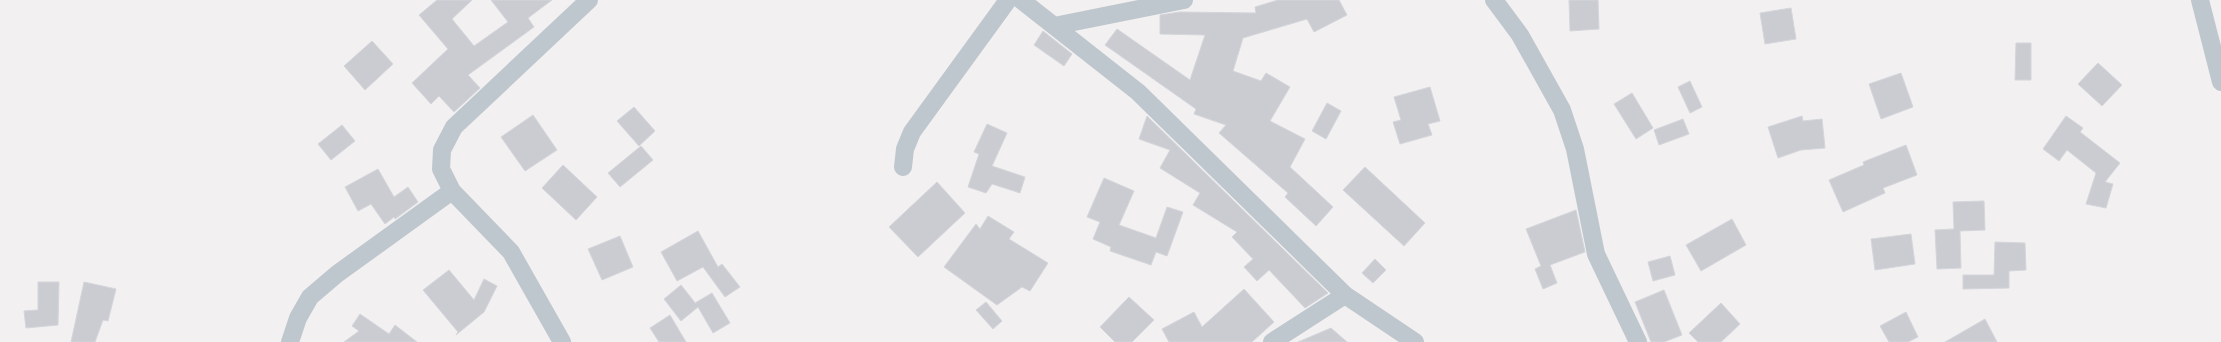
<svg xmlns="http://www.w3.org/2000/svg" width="2221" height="342" font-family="Arial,sans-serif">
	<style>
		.building { fill: #caccd2; stroke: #d4d6db }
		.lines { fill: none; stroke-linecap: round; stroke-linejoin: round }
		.street { stroke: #bfc7ce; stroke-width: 18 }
	</style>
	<rect width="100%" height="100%" fill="#f2f0f0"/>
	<!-- building -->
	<path class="building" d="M437 0H472L452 19 474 46 508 22 491 0H552L528 18 534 27 468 75 480 88 454 112 439 96 431 104 412 83 448 49 419 15Z
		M1278 0H1339L1347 15 1314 32 1307 19 1243 38 1233 71 1261 81 1266 73 1290 87 1270 121 1305 139 1290 167 1333 207 1316 226 1285 197 1288 193 1219 133 1226 125 1194 114 1196 109 1105 45 1117 29 1190 80 1205 35 1160 34V15L1180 12 1256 13 1255 7Z
		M1569 0H1598L1599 29 1570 31Z
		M1791 8 1796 39 1765 44 1760 13Z
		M1043 31 1072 54 1064 66 1034 45Z
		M372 41 393 64 365 90 344 66Z
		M2016 43H2031V80H2015Z
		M2098 63 2122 85 2102 106 2078 84Z
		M1901 73 1913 107 1881 119 1869 84Z
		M1690 81 1702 107 1690 113 1678 87Z
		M1430 87 1440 121 1428 124 1432 135 1400 144 1393 122 1401 120 1394 97Z
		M1632 93 1653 128 1636 139 1614 104Z
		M1327 103 1341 111 1326 139 1312 131Z
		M634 107 655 131 639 146 617 121Z
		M533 115 557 150 525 171 501 137Z
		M1147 116 1328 293 1305 308 1269 270 1257 281 1244 267 1253 259 1232 237 1237 232 1193 205 1200 193 1160 168 1170 150 1139 139Z
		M1802 116 1803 121 1822 119 1825 148 1801 150 1778 158 1768 127Z
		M2066 116 2083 128 2080 132 2120 163 2105 182 2113 184 2106 208 2086 204 2096 173 2067 150 2059 161 2043 149Z
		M1683 119 1689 134 1659 145 1654 130Z
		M987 124 1007 133 992 166 1025 177 1020 193 992 184 986 193 968 187 979 154 974 152Z
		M342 125 355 141 331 160 318 144Z
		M1906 145 1917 175 1883 188 1885 193 1843 212 1829 180 1864 165 1863 162Z
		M641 146 653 160 620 187 608 173Z
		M563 165 597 197 576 220 542 188Z
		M1365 167 1425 223 1404 246 1343 190Z
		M378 169 394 197 408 187 418 202 395 219 394 217 385 224 371 204 358 211 345 187Z
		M1104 178 1134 191 1119 225 1156 238 1167 207 1183 212 1167 256 1156 252 1151 265 1110 251 1111 247 1093 239 1100 222 1087 217Z
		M937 182 965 213 918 257 889 227Z
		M1984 201 1985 230 1960 231 1961 268 1937 269 1935 230 1954 229 1953 202Z
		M1576 210 1585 252 1550 265 1557 283 1543 289 1535 269 1541 266 1526 229Z
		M988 216 1014 232 1009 239 1048 263 1030 291 1022 287 997 305 944 267 976 224 980 229Z
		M1732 219 1746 245 1701 271 1686 245Z
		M698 231 718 267 722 264 740 287 725 297 703 267 677 281 661 252Z
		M1911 234 1915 264 1875 270 1871 239Z
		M620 236 633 267 602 280 588 249Z
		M1995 242 2025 243 2026 270 2009 271V288L1963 289V275H1994Z
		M1670 256 1675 275 1653 281 1648 262Z
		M1375 259 1386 270 1373 283 1362 273Z
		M449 270 474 300 484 279 497 286 484 312 456 335 458 332 423 290Z
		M38 282H59L58 325 26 328 24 311 38 310Z
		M84 282 116 289 108 321 103 320 95 342H71Z
		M681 285 696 304 695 303 712 293 730 323 713 333 698 307 681 321 664 299Z
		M1244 289 1274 322 1252 342H1169L1162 329 1194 312 1202 327Z
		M1664 290 1682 335 1664 342H1651L1635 302Z
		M1129 297 1154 320 1132 342H1115L1100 327Z
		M986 302 1002 321 993 329 976 310Z
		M1721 303 1740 324 1721 342H1698L1689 333Z
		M1906 312 1918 337 1908 342H1889L1880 326Z
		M360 314 389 334 395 325 417 342H344L359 331 352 326Z
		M670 315 686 342H659L650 328Z
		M1985 319 1997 342H1945Z
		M1331 328 1347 342H1298Z"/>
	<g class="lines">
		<!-- street -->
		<path class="street" d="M1021 0 1138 92 1345 295 1415 342
			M1494 0 1520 35 1562 110 1575 149 1596 254 1638 342
			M2200 0 2221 82
			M1054 26 1184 0
			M903 167 905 149 912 132 1008 0
			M290 342 298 318 310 297 337 274 452 191
			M562 342 511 252 452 191 441 169 442 150 454 127 589 0
			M1272 342 1345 295"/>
	</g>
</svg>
